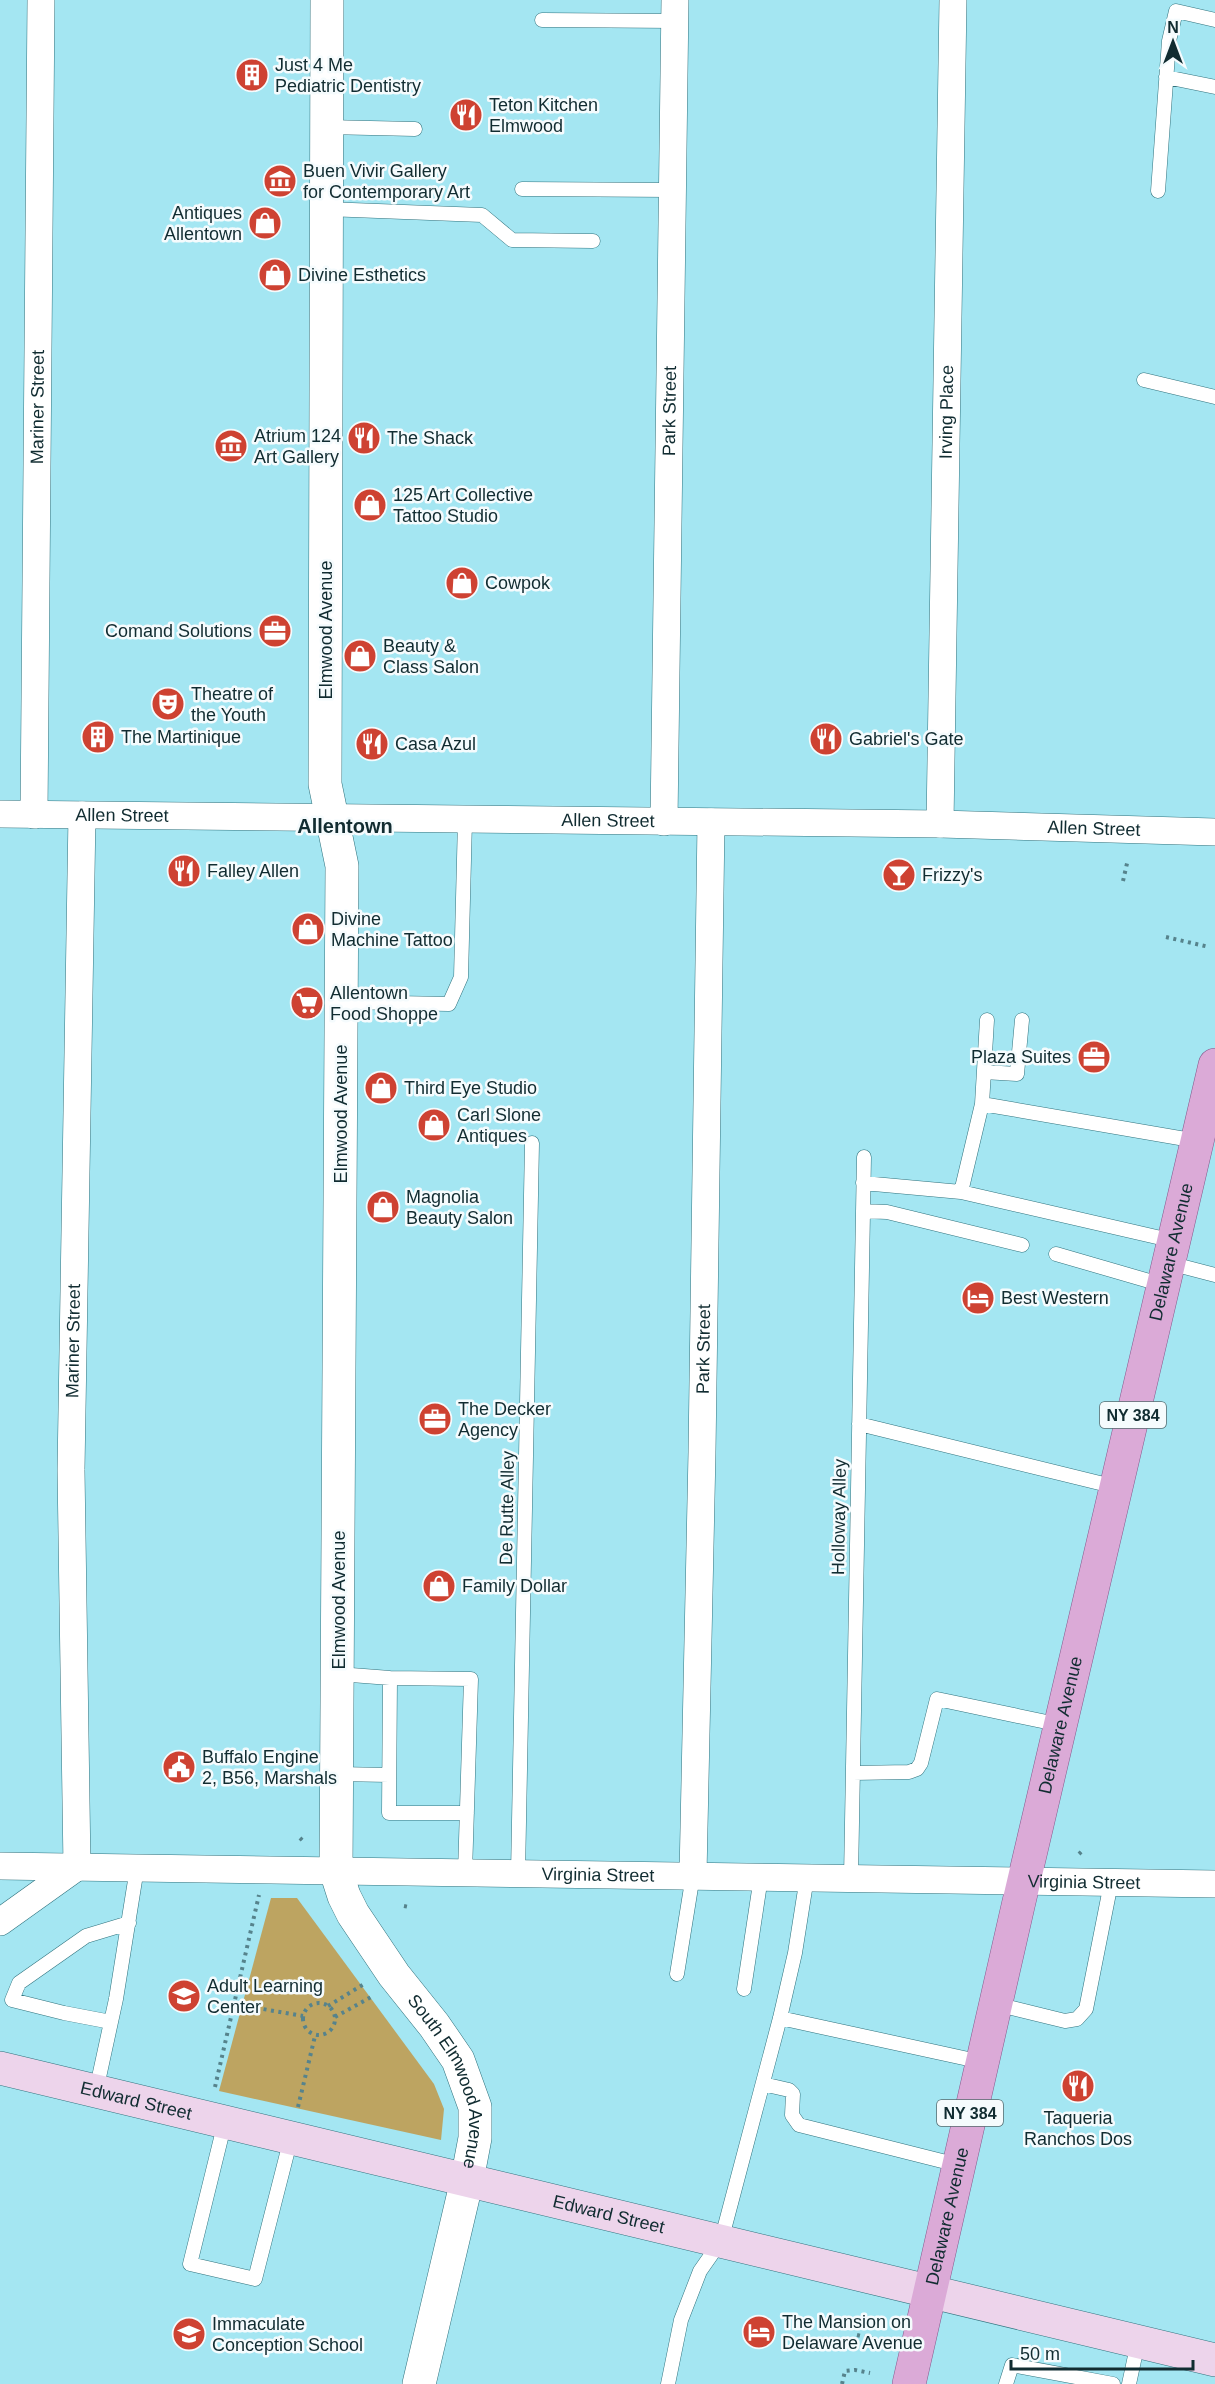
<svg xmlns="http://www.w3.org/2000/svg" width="1215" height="2384" font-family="Arial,sans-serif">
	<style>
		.green { fill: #bda461 }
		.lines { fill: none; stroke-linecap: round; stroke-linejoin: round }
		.service-casing { stroke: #31737e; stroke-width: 15 }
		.minor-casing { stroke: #31737e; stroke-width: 28 }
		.tertiary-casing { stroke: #31737e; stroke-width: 34 }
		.secondary-casing { stroke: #31737e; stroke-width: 34 }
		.primary-casing { stroke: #85598b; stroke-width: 34 }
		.path { stroke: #56838c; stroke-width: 4; stroke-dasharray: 3 4.5; stroke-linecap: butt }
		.service { stroke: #fff; stroke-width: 14 }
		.minor { stroke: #fff; stroke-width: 27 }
		.tertiary { stroke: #fff; stroke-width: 33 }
		.secondary { stroke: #edd4eb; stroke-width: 33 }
		.primary { stroke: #dbaad7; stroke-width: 33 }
		.labels { text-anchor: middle; stroke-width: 5; stroke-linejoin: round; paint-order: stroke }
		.shield { fill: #f5fbfd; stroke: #556a6e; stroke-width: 1.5 }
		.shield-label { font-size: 16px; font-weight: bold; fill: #112c31 }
		.poi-label { font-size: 18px; fill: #112c31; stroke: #f5fbfd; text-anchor: start }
		.street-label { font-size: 18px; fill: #112c31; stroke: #f5fbfd }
		.neighbourhood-label { font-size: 20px; font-weight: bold; fill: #112c31; stroke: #f5fbfd }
	</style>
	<rect width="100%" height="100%" fill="#a4e6f2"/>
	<!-- green -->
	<path class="green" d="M271 1898H297L434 2084 444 2109 441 2140 219 2091Z"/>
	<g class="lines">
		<!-- service casing -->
		<g class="service-casing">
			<path id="service" d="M542 20 675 21
				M1166 77 1215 87
				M326 127 415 129
				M522 189 672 190
				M1158 191 1169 41 1176 11 1215 20
				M326 209 482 215 512 240 593 241
				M1144 380 1215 397
				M342 1002 449 1004 461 977 465 820
				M984 1072 1017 1074 1022 1020
				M982 1104 987 1020
				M863 1183 961 1192 1174 1241
				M961 1192 982 1104 1197 1141
				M863 1211 887 1212 1022 1245
				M1056 1254 1163 1285
				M1169 1263 1215 1275
				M859 1424 1116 1487
				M338 1674 390 1678 471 1679 465 1873
				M390 1678 389 1813H467
				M853 1773 909 1772 917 1769 921 1763 937 1699 1061 1725
				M337 1774 389 1775
				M518 1874 532 1143
				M851 1878 864 1157
				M677 1974 693 1875
				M744 1989 761 1877
				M996 2004 1065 2021 1077 2019 1086 2009 1111 1883
				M780 2018 982 2062
				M111 2022 64 2013 12 2000 19 1983 86 1936 129 1923
				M763 2084 789 2090 793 2094 792 2115 799 2125 958 2165
				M96 2091 116 1999 137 1868
				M225 2122 190 2264 255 2279 291 2138
				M668 2384 681 2320 700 2271 721 2241 780 2018 795 1953 807 1877
				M1006 2384 1012 2365 1113 2384
				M1129 2384 1138 2342"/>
		</g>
		<!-- minor casing -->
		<g class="minor-casing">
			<g id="minor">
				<path id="s1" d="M0 814 940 824 1215 832"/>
				<path id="s2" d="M34 815 41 0"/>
				<path id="s3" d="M664 822 675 0"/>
				<path id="s4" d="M940 824 953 0"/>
				<path id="s5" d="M0 1866 1215 1884"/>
				<path id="s6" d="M77 1867 71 1470 82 815"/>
				<path id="s7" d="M693 1875 702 1452 711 822"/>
				<path d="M0 1922 77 1867"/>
			</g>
		</g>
		<!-- tertiary casing -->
		<g class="tertiary-casing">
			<g id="tertiary">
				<path id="s8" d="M327 0 325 784 342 866 336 1871 344 1896 353 1914 394 1975 434 2025 458 2060 475 2107V2138L467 2180 419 2384"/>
			</g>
		</g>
		<!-- secondary casing -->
		<g class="secondary-casing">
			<g id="secondary">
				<path id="s9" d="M0 2068 1215 2360"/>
			</g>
		</g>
		<!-- primary casing -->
		<g class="primary-casing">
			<g id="primary">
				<path id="s10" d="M909 2384 1018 1906 1215 1065"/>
			</g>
		</g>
		<!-- path -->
		<path class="path" d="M1123 881 1128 859
			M1166 937 1209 947
			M300 1838 304 1842
			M1079 1854 1084 1849
			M404 1906 409 1907
			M303 2019a16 16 0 1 1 32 0a16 16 0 1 1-32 0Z
			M234 2004 303 2016
			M328 2006 364 1984
			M335 2017 373 1996
			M215 2087 259 1895
			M298 2107 315 2036
			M857 2335 878 2340
			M842 2384 845 2371 855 2370 870 2373"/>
		<!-- service -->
		<use href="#service" class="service"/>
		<!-- minor -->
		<use href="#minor" class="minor"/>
		<!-- tertiary -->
		<use href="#tertiary" class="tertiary"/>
		<!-- secondary -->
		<use href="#secondary" class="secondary"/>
		<!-- primary -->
		<use href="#primary" class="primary"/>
	</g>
	<!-- icons -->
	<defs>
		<g id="building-disc" transform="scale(1.725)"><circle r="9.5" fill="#ce4232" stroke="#f5fbfd"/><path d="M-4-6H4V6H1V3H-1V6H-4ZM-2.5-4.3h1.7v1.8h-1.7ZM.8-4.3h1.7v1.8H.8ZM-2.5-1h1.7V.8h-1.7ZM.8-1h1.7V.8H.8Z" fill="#fff"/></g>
		<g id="restaurant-disc" transform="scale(1.725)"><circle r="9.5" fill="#ce4232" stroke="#f5fbfd"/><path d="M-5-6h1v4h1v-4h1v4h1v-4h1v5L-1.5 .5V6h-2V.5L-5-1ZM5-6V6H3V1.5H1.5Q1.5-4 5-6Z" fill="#fff"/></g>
		<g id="museum-disc" transform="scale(1.725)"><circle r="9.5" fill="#ce4232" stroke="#f5fbfd"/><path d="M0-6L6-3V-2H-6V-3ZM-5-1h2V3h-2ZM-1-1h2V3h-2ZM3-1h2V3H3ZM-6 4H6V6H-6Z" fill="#fff"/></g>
		<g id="shop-disc" transform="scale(1.725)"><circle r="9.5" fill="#ce4232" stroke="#f5fbfd"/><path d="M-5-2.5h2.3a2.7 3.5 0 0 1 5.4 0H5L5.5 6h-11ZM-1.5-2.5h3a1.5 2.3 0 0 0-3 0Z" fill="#fff"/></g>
		<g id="office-disc" transform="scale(1.725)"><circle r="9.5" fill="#ce4232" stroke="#f5fbfd"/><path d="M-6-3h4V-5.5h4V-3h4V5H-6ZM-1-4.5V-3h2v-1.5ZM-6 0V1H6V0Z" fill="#fff"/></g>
		<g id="theatre-disc" transform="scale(1.725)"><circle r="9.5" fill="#ce4232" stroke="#f5fbfd"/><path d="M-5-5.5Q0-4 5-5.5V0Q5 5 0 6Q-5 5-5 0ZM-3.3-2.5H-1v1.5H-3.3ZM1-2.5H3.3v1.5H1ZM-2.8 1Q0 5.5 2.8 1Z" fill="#fff"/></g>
		<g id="bar-disc" transform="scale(1.725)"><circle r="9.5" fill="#ce4232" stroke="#f5fbfd"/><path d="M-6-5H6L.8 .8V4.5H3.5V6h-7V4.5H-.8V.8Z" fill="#fff"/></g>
		<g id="supermarket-disc" transform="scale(1.725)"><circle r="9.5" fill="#ce4232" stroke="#f5fbfd"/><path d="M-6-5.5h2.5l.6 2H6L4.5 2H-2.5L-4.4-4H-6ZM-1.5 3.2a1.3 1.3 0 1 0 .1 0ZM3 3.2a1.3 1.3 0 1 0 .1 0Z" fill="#fff"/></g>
		<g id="hotel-disc" transform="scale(1.725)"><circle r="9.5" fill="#ce4232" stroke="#f5fbfd"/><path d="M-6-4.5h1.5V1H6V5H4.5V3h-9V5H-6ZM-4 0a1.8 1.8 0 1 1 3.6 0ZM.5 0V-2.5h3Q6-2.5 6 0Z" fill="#fff"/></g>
		<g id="civic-disc" transform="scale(1.725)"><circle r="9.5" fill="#ce4232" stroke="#f5fbfd"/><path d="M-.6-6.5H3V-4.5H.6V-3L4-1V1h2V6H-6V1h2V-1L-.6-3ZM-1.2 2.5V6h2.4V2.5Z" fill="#fff"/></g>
		<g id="school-disc" transform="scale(1.725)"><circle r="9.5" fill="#ce4232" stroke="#f5fbfd"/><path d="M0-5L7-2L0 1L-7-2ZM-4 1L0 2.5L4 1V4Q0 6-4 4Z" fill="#fff"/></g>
	</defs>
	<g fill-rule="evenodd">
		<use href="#building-disc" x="252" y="75"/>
		<use href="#restaurant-disc" x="466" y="115"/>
		<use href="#museum-disc" x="280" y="181"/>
		<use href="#shop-disc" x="265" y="223"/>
		<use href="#shop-disc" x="275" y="275"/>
		<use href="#restaurant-disc" x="364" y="438"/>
		<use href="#museum-disc" x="231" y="446"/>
		<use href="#shop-disc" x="370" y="505"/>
		<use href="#shop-disc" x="462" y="583"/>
		<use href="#office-disc" x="275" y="631"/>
		<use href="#shop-disc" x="360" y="656"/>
		<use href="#theatre-disc" x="168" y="704"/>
		<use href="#building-disc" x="98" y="737"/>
		<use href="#restaurant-disc" x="826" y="739"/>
		<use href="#restaurant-disc" x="372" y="744"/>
		<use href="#restaurant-disc" x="184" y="871"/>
		<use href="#bar-disc" x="899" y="875"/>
		<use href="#shop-disc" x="308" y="929"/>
		<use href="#supermarket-disc" x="307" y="1003"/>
		<use href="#office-disc" x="1094" y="1057"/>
		<use href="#shop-disc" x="381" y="1088"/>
		<use href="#shop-disc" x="434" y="1125"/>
		<use href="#shop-disc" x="383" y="1207"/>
		<use href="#hotel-disc" x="978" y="1298"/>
		<use href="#office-disc" x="435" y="1419"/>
		<use href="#shop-disc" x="439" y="1586"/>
		<use href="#civic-disc" x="179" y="1767"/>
		<use href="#school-disc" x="184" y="1996"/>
		<use href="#restaurant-disc" x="1078" y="2086"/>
		<use href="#hotel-disc" x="759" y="2332"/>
		<use href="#school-disc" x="189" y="2334"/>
	</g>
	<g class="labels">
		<!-- shield labels -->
		<g class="shield">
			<rect x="1100" y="1402" width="66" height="26" rx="4.5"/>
			<rect x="937" y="2100" width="66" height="26" rx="4.5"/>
		</g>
		<g class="shield-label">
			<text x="1133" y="1421">NY 384</text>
			<text x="970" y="2119">NY 384</text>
		</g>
		<!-- poi labels -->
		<g class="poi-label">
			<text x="275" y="71">Just 4 Me<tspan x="275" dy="21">Pediatric Dentistry</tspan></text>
			<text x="489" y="111">Teton Kitchen<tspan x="489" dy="21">Elmwood</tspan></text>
			<text x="303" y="177">Buen Vivir Gallery<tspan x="303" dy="21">for Contemporary Art</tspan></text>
			<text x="242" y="219" text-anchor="end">Antiques<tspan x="242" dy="21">Allentown</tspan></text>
			<text x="298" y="281">Divine Esthetics</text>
			<text x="254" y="442">Atrium 124<tspan x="254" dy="21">Art Gallery</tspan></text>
			<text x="387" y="444">The Shack</text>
			<text x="393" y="501">125 Art Collective<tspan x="393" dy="21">Tattoo Studio</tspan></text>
			<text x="485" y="589">Cowpok</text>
			<text x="252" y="637" text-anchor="end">Comand Solutions</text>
			<text x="383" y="652">Beauty &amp;<tspan x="383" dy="21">Class Salon</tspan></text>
			<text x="191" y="700">Theatre of<tspan x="191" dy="21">the Youth</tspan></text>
			<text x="121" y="743">The Martinique</text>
			<text x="849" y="745">Gabriel's Gate</text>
			<text x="395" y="750">Casa Azul</text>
			<text x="207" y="877">Falley Allen</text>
			<text x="922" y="881">Frizzy's</text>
			<text x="331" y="925">Divine<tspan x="331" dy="21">Machine Tattoo</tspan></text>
			<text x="330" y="999">Allentown<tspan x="330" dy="21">Food Shoppe</tspan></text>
			<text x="1071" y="1063" text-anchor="end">Plaza Suites</text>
			<text x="404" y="1094">Third Eye Studio</text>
			<text x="457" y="1121">Carl Slone<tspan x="457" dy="21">Antiques</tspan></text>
			<text x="406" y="1203">Magnolia<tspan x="406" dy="21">Beauty Salon</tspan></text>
			<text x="1001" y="1304">Best Western</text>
			<text x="458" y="1415">The Decker<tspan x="458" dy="21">Agency</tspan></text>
			<text x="462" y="1592">Family Dollar</text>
			<text x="202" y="1763">Buffalo Engine<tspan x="202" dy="21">2, B56, Marshals</tspan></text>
			<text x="207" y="1992">Adult Learning<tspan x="207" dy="21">Center</tspan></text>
			<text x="1078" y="2124" text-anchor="middle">Taqueria<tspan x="1078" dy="21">Ranchos Dos</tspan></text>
			<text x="782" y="2328">The Mansion on<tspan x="782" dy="21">Delaware Avenue</tspan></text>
			<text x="212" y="2330">Immaculate<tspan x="212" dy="21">Conception School</tspan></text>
		</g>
		<!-- street labels -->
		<g class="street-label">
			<text dy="6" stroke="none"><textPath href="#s2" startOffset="408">Mariner Street</textPath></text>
			<text dy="6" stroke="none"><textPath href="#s3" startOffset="411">Park Street</textPath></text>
			<text dy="6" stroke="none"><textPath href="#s4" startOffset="412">Irving Place</textPath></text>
			<text transform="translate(326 630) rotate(-90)" y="6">Elmwood Avenue</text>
			<text dy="6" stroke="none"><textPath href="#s1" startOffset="122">Allen Street</textPath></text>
			<text dy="6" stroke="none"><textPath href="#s1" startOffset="608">Allen Street</textPath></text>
			<text dy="6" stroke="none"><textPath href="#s1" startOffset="1094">Allen Street</textPath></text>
			<text transform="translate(341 1114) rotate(-90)" y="6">Elmwood Avenue</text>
			<text dy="6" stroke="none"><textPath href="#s10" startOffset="1162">Delaware Avenue</textPath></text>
			<text dy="6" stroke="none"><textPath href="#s6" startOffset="526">Mariner Street</textPath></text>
			<text dy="6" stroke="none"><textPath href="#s7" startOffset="526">Park Street</textPath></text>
			<text transform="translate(507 1508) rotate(-89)" y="6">De Rutte Alley</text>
			<text transform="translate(839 1517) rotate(-89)" y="6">Holloway Alley</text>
			<text transform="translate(339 1600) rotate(-90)" y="6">Elmwood Avenue</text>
			<text dy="6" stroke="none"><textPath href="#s10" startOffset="676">Delaware Avenue</textPath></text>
			<text dy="6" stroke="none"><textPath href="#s5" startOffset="598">Virginia Street</textPath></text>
			<text dy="6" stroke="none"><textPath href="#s5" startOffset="1084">Virginia Street</textPath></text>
			<text dy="6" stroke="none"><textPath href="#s8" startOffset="2116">South Elmwood Avenue</textPath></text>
			<text dy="6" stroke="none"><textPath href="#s9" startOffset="140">Edward Street</textPath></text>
			<text dy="6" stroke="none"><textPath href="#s9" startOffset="626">Edward Street</textPath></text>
			<text dy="6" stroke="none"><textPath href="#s10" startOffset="172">Delaware Avenue</textPath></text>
		</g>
		<!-- neighbourhood labels -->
		<g class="neighbourhood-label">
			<text x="345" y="833">Allentown</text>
		</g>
	</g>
	<!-- north arrow -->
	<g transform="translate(1173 42)" stroke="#f5fbfd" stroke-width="4.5" paint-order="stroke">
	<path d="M0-4.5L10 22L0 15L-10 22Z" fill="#112c31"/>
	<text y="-9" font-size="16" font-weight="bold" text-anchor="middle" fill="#112c31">N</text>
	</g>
	<!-- scale -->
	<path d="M1011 2360v9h182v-9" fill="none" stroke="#112c31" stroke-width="3"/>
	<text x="1020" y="2360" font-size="18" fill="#112c31" stroke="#f5fbfd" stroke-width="4.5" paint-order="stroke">50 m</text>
</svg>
